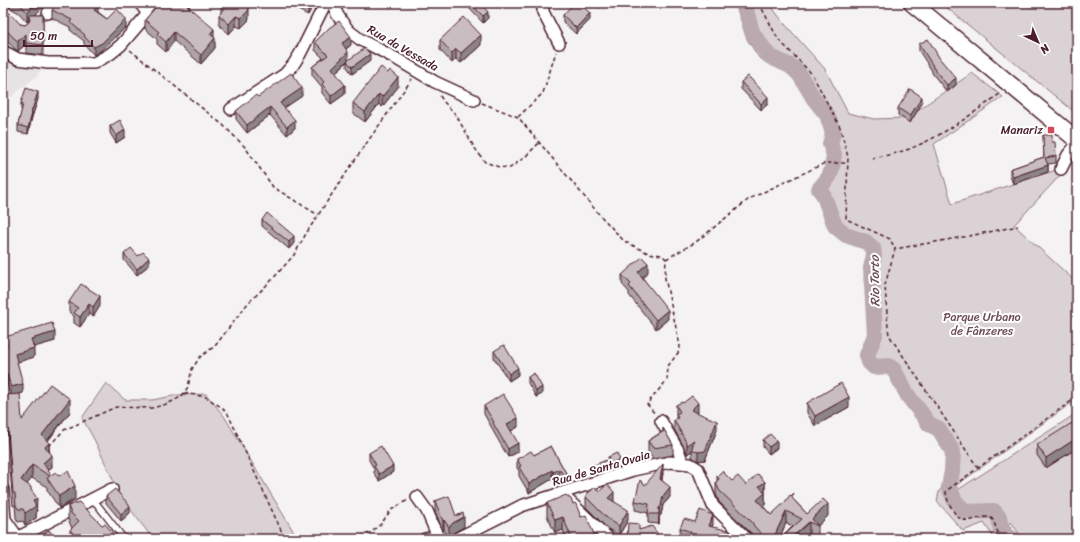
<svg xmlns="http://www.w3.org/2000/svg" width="1080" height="542" font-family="Sriracha,sans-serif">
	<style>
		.built { fill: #e7e2e3 }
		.green { fill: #dbd2d5; stroke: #927880 }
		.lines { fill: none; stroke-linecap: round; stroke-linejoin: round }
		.river { stroke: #baa9ae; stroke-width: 16 }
		.service-casing { stroke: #4a1f2b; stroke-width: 8 }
		.minor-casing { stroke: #4a1f2b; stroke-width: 14 }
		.tertiary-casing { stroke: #4a1f2b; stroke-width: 17 }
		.secondary-casing { stroke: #4a1f2b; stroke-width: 19 }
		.path { stroke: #4a1f2b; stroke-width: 1.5; stroke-dasharray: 4 3; stroke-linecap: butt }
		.service { stroke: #fff; stroke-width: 5.5 }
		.minor { stroke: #fff; stroke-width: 11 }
		.tertiary { stroke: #fff; stroke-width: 14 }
		.secondary { stroke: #fff; stroke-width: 16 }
		.wall { fill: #aea3a6; stroke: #4a1f2b }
		.shaded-wall { fill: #8d8487; stroke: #4a1f2b }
		.building { fill: #cabdc1; stroke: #4a1f2b }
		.poi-dot { fill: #d1495b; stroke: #fff; stroke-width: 1.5 }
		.labels { text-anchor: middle; stroke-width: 4; stroke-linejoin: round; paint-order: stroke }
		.street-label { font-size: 12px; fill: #4a1f2b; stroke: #fff }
		.poi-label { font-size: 12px; fill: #4a1f2b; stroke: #fff; text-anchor: end }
		.park-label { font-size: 12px; fill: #6e4c56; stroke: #fff }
		.water-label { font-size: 13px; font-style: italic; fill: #714f59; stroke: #fff }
	</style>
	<rect width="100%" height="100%" fill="#f4f2f2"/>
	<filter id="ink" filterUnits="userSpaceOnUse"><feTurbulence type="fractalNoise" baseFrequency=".025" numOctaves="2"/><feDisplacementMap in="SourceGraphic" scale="8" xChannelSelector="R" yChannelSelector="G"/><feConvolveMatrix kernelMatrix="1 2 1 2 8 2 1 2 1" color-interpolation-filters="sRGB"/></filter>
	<g filter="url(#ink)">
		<!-- built -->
		<path class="built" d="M3 56 14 65 41 69 37 76 3 103Z"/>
		<!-- green -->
		<path class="green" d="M735 3H769L783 22 825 69 848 113 874 119 906 118 972 73 1003 97 934 144 952 204 1056 170H1065L1014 225 1077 283V399L954 487 956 491 1077 413V539H1023L1011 522 1008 524 1018 539H996L994 538 984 523 963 531 937 501 939 492 948 478 955 473 959 461 957 448 950 433 943 426 932 419 896 364 877 361 872 357 881 332 877 280 878 246 848 231 838 222 832 202 826 189 825 168 828 157V145L825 123 802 87 782 68 759 58 747 39Z
			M941 3H1077V114Z
			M106 383 125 400H152L178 395 206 394 224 416 298 539H153L121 497 94 439 82 418Z"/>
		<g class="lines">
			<!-- river -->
			<path class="river" d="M744 3 752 32 769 56 790 66 798 72 814 99 827 115 833 133 830 144 834 155 832 168 829 177 819 189 823 194 835 226 846 235 866 242 873 248 874 255 871 268 875 335 867 355 869 362 874 367 889 366 894 370 908 396 922 414 929 424 939 429 953 452 952 471 949 487 955 501 966 512 994 511 999 517 1001 530 1006 535 1013 539"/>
			<!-- service casing -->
			<g class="service-casing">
				<path id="service" d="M93 499 124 539"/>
			</g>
			<!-- minor casing -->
			<g class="minor-casing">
				<path id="minor" d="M140 3 148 14
					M333 3 337 14 342 22 349 31 361 40 395 58 435 82 474 100
					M543 3V12L559 43
					M48 13 54 3
					M3 51 18 59 48 63H94L110 54 121 45 157 3
					M231 109 285 74 293 65 300 54 325 4 327 3
					M1061 169 1068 155 1077 144
					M661 421 678 450 683 463
					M3 490 5 522
					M417 497 427 511 438 537 441 539
					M567 499 609 539
					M17 538 112 489
					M425 539 438 537
					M456 539 521 506 633 470 670 462 690 464 698 469 713 506 747 539"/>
			</g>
			<!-- tertiary casing -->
			<g class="tertiary-casing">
				<path id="tertiary" d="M3 519 17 539"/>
			</g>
			<!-- secondary casing -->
			<g class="secondary-casing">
				<path id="secondary" d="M912 3 1077 140"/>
			</g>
			<!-- path -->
			<path class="path" d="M759 3 778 39 812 74 840 127 848 157 846 219 890 239 895 249
				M130 50 223 125 245 147 273 187 318 215
				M440 96 444 102 456 115 474 147 485 162 499 167 510 168 525 157 539 143
				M482 103 518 117 598 213 624 241 648 253 662 255 666 259 665 278 680 346 678 353 668 366 667 380 647 404 655 414
				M518 117 543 93 556 52
				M872 158C880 156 888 156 896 153 932 144 971 115 1001 93
				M666 259 696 242 749 199 825 163H848
				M184 393 206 397 221 407 228 414 285 539
				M49 446 64 430 116 407 152 408 167 404 181 397 188 387 192 369 200 357 215 346 248 303 269 283 294 255 307 232 330 197 368 141 412 79
				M978 468 889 335 888 328 885 285 895 249 969 236 1018 226
				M354 539 370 533 381 524 391 510 408 500
				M1002 539 1000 538 993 520 990 517C980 516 967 525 958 517 956 516 954 512 952 509 949 503 946 498 946 491L1077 397"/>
			<!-- service -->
			<use href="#service" class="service"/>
			<!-- minor -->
			<use href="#minor" class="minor"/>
			<!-- tertiary -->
			<use href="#tertiary" class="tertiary"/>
			<!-- secondary -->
			<use href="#secondary" class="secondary"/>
		</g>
		<!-- wall -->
		<path class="wall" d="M3 3H46L44 6 35 15H43V55L26 53V44L18 51 15 49 3 37V10L20 24 25 25 28 23 29 21V20L27 22 19 13 7 6 3 5Z
			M159 3H192L189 7 214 37 215 48 201 64 174 41 166 52 157 44V39L145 29V20Z
			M294 3H314L308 15 294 8Z
			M468 3H480L488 18 483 23 468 7Z
			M594 3H603L599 8Z
			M221 4 249 18 248 21 241 28 236 26 229 34 219 25V15L221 13Z
			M52 10 98 12 107 19 126 27 102 50 94 55 84 44V41L70 30V27L52 18Z
			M563 15 590 20 576 34 563 22Z
			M440 40 481 45 461 63 456 59 452 63 440 50Z
			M315 42 351 45 346 49 348 60 370 61 352 74 347 67V62L335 73 345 94 331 104 322 93V87L312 75V67L323 58 315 50Z
			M919 44 956 85 947 92 932 73V71L919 51Z
			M741 82 768 104 761 110 741 89Z
			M398 87 382 107 379 104 365 122 353 113V103Z
			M302 96 284 108 295 128 287 135 270 115 247 133 236 119V111L258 97Z
			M38 99 32 117 28 134 18 132V125L22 110H21V103Z
			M922 103 910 123 898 115V108Z
			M110 126 125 137 116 143 110 133Z
			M1043 135 1052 142 1056 156V163L1048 164V172L1013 184 1010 176V169L1044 157Z
			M262 220 294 243 289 249 262 226Z
			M124 254 138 256 149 265 137 275 124 260Z
			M648 272 643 278 668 319 656 329 629 295V292L622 284V275Z
			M69 302 100 306 93 317 89 314 80 327 74 323V316L69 312Z
			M5 337 55 341 33 347 34 357 17 362 23 393 17 394 22 420 70 412 48 441 52 467 48 471 51 475 75 499 59 508 47 490V487L32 478 27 484 31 490 37 511H36V518L25 525 23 521 18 522 16 518 15 505 13 506 5 408V395H10L7 383 3 384V347L5 346Z
			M494 351 518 375 509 381 494 358Z
			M528 377 542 394 536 397 528 383Z
			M683 403 698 412 697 413 717 430 705 460 698 461 692 457V451L687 454 684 447 674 429V420L676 419V405Z
			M807 403 849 407 815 426 807 413Z
			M484 406 518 427 511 431 518 452 508 457 493 431V430L484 414Z
			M663 428 673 445V455L653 459 648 451V441L663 431Z
			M1077 431V448L1046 468 1037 455V445Z
			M763 440 777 448 769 454 763 447Z
			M551 446 567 475V484L565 485 559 478 553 481 552 479 529 493 519 476V471L517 468V459L534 455Z
			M369 453 393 472 379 481 374 473V469L369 460Z
			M608 457 620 467 593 475 592 473V466L608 460Z
			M663 473 662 480 670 497 663 505 661 515 659 517V524L648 523V513L635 510V501L645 485Z
			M717 476 732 481 746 485 765 482V505L763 506 771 515 794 500 807 514 828 516 818 526V538L809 534 803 539H780L793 526 786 523 779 539H755L752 534 719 502 716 494V482L717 481Z
			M599 492 614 501 628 520 619 535 608 529 586 507V495Z
			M106 496 130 513 121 521 106 503Z
			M435 501 456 516 464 527 453 533 449 537 444 530 443 531 435 511Z
			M547 503 573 504 596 539H566L563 530 555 533 547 516Z
			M68 506 113 537 115 539H70V530L72 528 71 526 68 519Z
			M713 524 712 527 730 539H685L680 537V528Z"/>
		<!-- shaded-wall -->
		<path class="shaded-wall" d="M37 3H46L44 6 30 20 29 15V20L27 22V12Z
			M184 3H192L184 12Z
			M311 3H314L308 15V8Z
			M599 3H603L599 8Z
			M98 6V13L94 10Z
			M249 8V18L248 21 241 28V18Z
			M488 12V18L483 23V16Z
			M590 13V20L576 34V28Z
			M236 16V26L229 34V24Z
			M126 19V27L102 50 94 55V47Z
			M214 29V39L210 34Z
			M174 32V41L166 52V42Z
			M26 34V44L18 51V41Z
			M481 35V45L461 63V53Z
			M351 37V45L342 51V43Z
			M215 38V48L201 64V55Z
			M456 49V59L452 63V53Z
			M348 52V60L332 76V68Z
			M370 54V61L352 74V67Z
			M4 55V76L3 77V56Z
			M398 77V87L382 107V97Z
			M956 78V85L947 92V85Z
			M345 85V94L331 104V96Z
			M302 88V96L280 111V103Z
			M38 92V99L32 117 28 134V128L31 113Z
			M379 94V104L365 122V112Z
			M768 97V104L761 110V104Z
			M922 97V103L910 123V116Z
			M270 107V115L247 133V125Z
			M295 120V128L287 135V127Z
			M125 130V137L116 143V136Z
			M1048 165V172L1013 184V177Z
			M294 236V243L289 249V242Z
			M149 258V265L137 275V269Z
			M648 263V272L638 281V272Z
			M100 296V306L93 317V307Z
			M89 304V314L80 327V317Z
			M668 310V319L656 329V320Z
			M55 332V341L31 348V339Z
			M34 348V357L15 363V354Z
			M518 368V375L509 381V374Z
			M7 374V383L3 384V375Z
			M23 384V393L11 396V387Z
			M542 387V394L536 397V391Z
			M849 397V407L815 426V416Z
			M70 399V412L42 447V435Z
			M698 403V412L691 419V410Z
			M518 418V427L507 433V424Z
			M717 421V430L705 460 698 461V452Z
			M1077 438V448L1046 468V458Z
			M694 440 692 451 687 454V445Z
			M777 441V448L769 454V447Z
			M49 443V455L45 447Z
			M518 443V452L508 457V449Z
			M52 455V467L46 473 43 463Z
			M620 460V467L593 475V469Z
			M663 464V473L660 488V479Z
			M32 465V478L21 492V480Z
			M393 466V472L379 481V474Z
			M559 469V478L553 481V472Z
			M552 470V479L529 493V484Z
			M567 475V484L565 485V476Z
			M765 482V505L757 512V500L759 486Z
			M75 486V499L59 508V496Z
			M670 487V497L663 505 661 515 659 517V524V508L663 496Z
			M614 492V501L608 507V498Z
			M37 498 36 518 25 525V513L33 501Z
			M828 504V516L818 526 812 519Z
			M130 506V513L121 521V514Z
			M628 510V520L619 535V526Z
			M786 511V523L779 539H773Z
			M713 515V524L709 535V526Z
			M464 517V527L453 533 449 537V527L453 523Z
			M563 517V530L555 533V520Z
			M444 520V530L443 531V521Z
			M809 522V534L803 539H790Z"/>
		<!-- building -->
		<path class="building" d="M19 3H37L27 12Z
			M57 3H94L98 6 94 10 107 19 117 9 126 19 102 43 94 47 84 36 85 35 70 22 72 20 52 10Z
			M159 3H184L214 29 210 34 215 38 201 55 174 32 166 42 157 34 159 32 145 20Z
			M222 3H244L249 8 248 11 241 18 236 16 229 24 219 15 225 8 221 4Z
			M298 3H311L308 8Z
			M470 3H480L488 12 483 16Z
			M574 3H579L590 13 576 28 563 15Z
			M3 10 11 14 20 24 25 25 28 23 30 20 29 15H43V45L26 43V34L18 41 15 39 3 27Z
			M464 17 481 35 461 53 456 49 452 53 440 40Z
			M339 21 351 37 342 43 348 52 332 68 345 85 331 96 322 84 324 82 312 67 328 55 315 42 329 28Z
			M928 39 940 59 956 78 947 85 932 66H933L919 44Z
			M365 48 370 54 352 67 347 61Z
			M381 67 388 73 390 70 398 77 382 97 379 94 365 112 353 103Z
			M291 73 302 88 280 103 295 120 287 127 270 107 247 125 236 111 256 95 258 97Z
			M748 76 768 97 761 104 741 82Z
			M26 88 38 92 31 113H32L28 128 18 125 23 104 21 103Z
			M910 89 922 97 910 116 898 108Z
			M120 120 125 130 116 136 110 126Z
			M1043 135H1052V142H1055L1056 156 1045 158 1048 165 1013 177 1010 169 1044 157Z
			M267 213 294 236 289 242 262 220Z
			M131 248 138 256 143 252 149 258 137 269 124 254Z
			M642 257 648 263 638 272 668 310 656 320 629 286 631 284 622 275Z
			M81 284 100 296 93 307 89 304 80 317 74 313 78 308 69 302Z
			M52 323 55 332 31 339 34 348 15 354 23 384 11 387 7 374 3 375V347L7 346 5 337Z
			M504 345 518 368 509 374 494 351Z
			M534 373 542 387 536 391 528 377Z
			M841 383 849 397 815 416 807 403Z
			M50 384 70 399 42 435 49 443 45 447 52 455 43 463 51 475 56 472 59 476 68 471 75 486 59 496 47 478 50 476 32 465 21 480 31 487V490L37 498 33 501 36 506 25 513 23 509H18L16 505 15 493H13L5 395 20 394 22 420Z
			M503 394 518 418 507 424 518 443 508 449 493 423 494 422 484 406Z
			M692 396 698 403 691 410 717 421 705 451 698 452 692 449 694 440 687 445 684 438 674 420 678 418 676 414 680 412 676 405 682 402 683 403Z
			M1072 423 1077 431V438L1046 458 1037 445Z
			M663 428 673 445 653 448 648 441 664 431Z
			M770 434 777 441 769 447 763 440Z
			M381 446 393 466 379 474 374 466 376 465 369 453Z
			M551 446 567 475 565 476 559 469 553 472 552 470 529 484 519 467 521 466 517 459 531 451 534 455Z
			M617 453 620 460 593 469 592 466 609 459 608 457Z
			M663 464 660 479 670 487 663 496 661 506 659 508V514H648L649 504 635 501 640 480 645 485Z
			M722 471 732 481 738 476 746 485 758 474 765 482 759 486 765 493 757 500 771 515 785 502 790 495 791 496 794 493 792 498 807 514 823 499 828 504 812 519 818 526 809 522 790 539H780L802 519 786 511 773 539H766L754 526 752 522 719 490 716 482 719 479 717 476Z
			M607 484 614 492 608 498 628 510 619 526 608 519 586 497V495L595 487 599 492Z
			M115 489 130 506 121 514 106 496Z
			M566 495 571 499 573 504 575 503 576 504 581 517 586 515 596 539H572L563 517 555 520 547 503Z
			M449 496 456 516 463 513 464 517 453 523 449 527 444 520 443 521 435 501Z
			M79 502 102 525 105 524 113 533 111 535 115 539H77L78 538 70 530 79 521 71 513 68 506Z
			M700 510 713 515 709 526 730 531 729 539H697L690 536 691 532 680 528 684 519 695 522Z
			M628 523 639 524V530L652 526 657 533 658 539H627Z
			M49 530 55 539H38V538Z
			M464 533 469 539H458V536Z"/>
	</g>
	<!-- markers -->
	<rect class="poi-dot" x="1047" y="126" width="8" height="8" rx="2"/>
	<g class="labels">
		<!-- street labels -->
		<g class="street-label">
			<text transform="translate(403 48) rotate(30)" y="4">Rua da Vessada</text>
			<text transform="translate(601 468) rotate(-16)" y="4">Rua de Santa Ovaia</text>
		</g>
		<!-- poi labels -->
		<g class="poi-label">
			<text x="1043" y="134">Manariz</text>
		</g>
		<!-- park labels -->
		<g class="park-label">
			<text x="982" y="321">Parque Urbano<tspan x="982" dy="14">de Fânzeres</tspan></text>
		</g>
		<!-- water labels -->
		<g class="water-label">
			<text transform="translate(874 281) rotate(-91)" y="5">Rio Torto</text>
		</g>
	</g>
	<!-- margin -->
	<rect width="1080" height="542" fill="none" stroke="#fff" stroke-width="16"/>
	<rect x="8" y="8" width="1064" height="526" fill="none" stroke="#4a1f2b" stroke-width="1.5" filter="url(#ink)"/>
	<!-- north arrow -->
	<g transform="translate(1038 42) rotate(136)" stroke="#ffffff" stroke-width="3" paint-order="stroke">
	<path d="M0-3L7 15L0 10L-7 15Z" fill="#4a1f2b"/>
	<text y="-6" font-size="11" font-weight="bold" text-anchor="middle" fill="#4a1f2b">N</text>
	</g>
	<!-- scale -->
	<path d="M24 40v6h68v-6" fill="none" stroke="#4a1f2b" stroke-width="2"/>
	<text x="30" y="40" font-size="12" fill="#4a1f2b" stroke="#ffffff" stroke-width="3" paint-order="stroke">50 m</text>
</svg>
